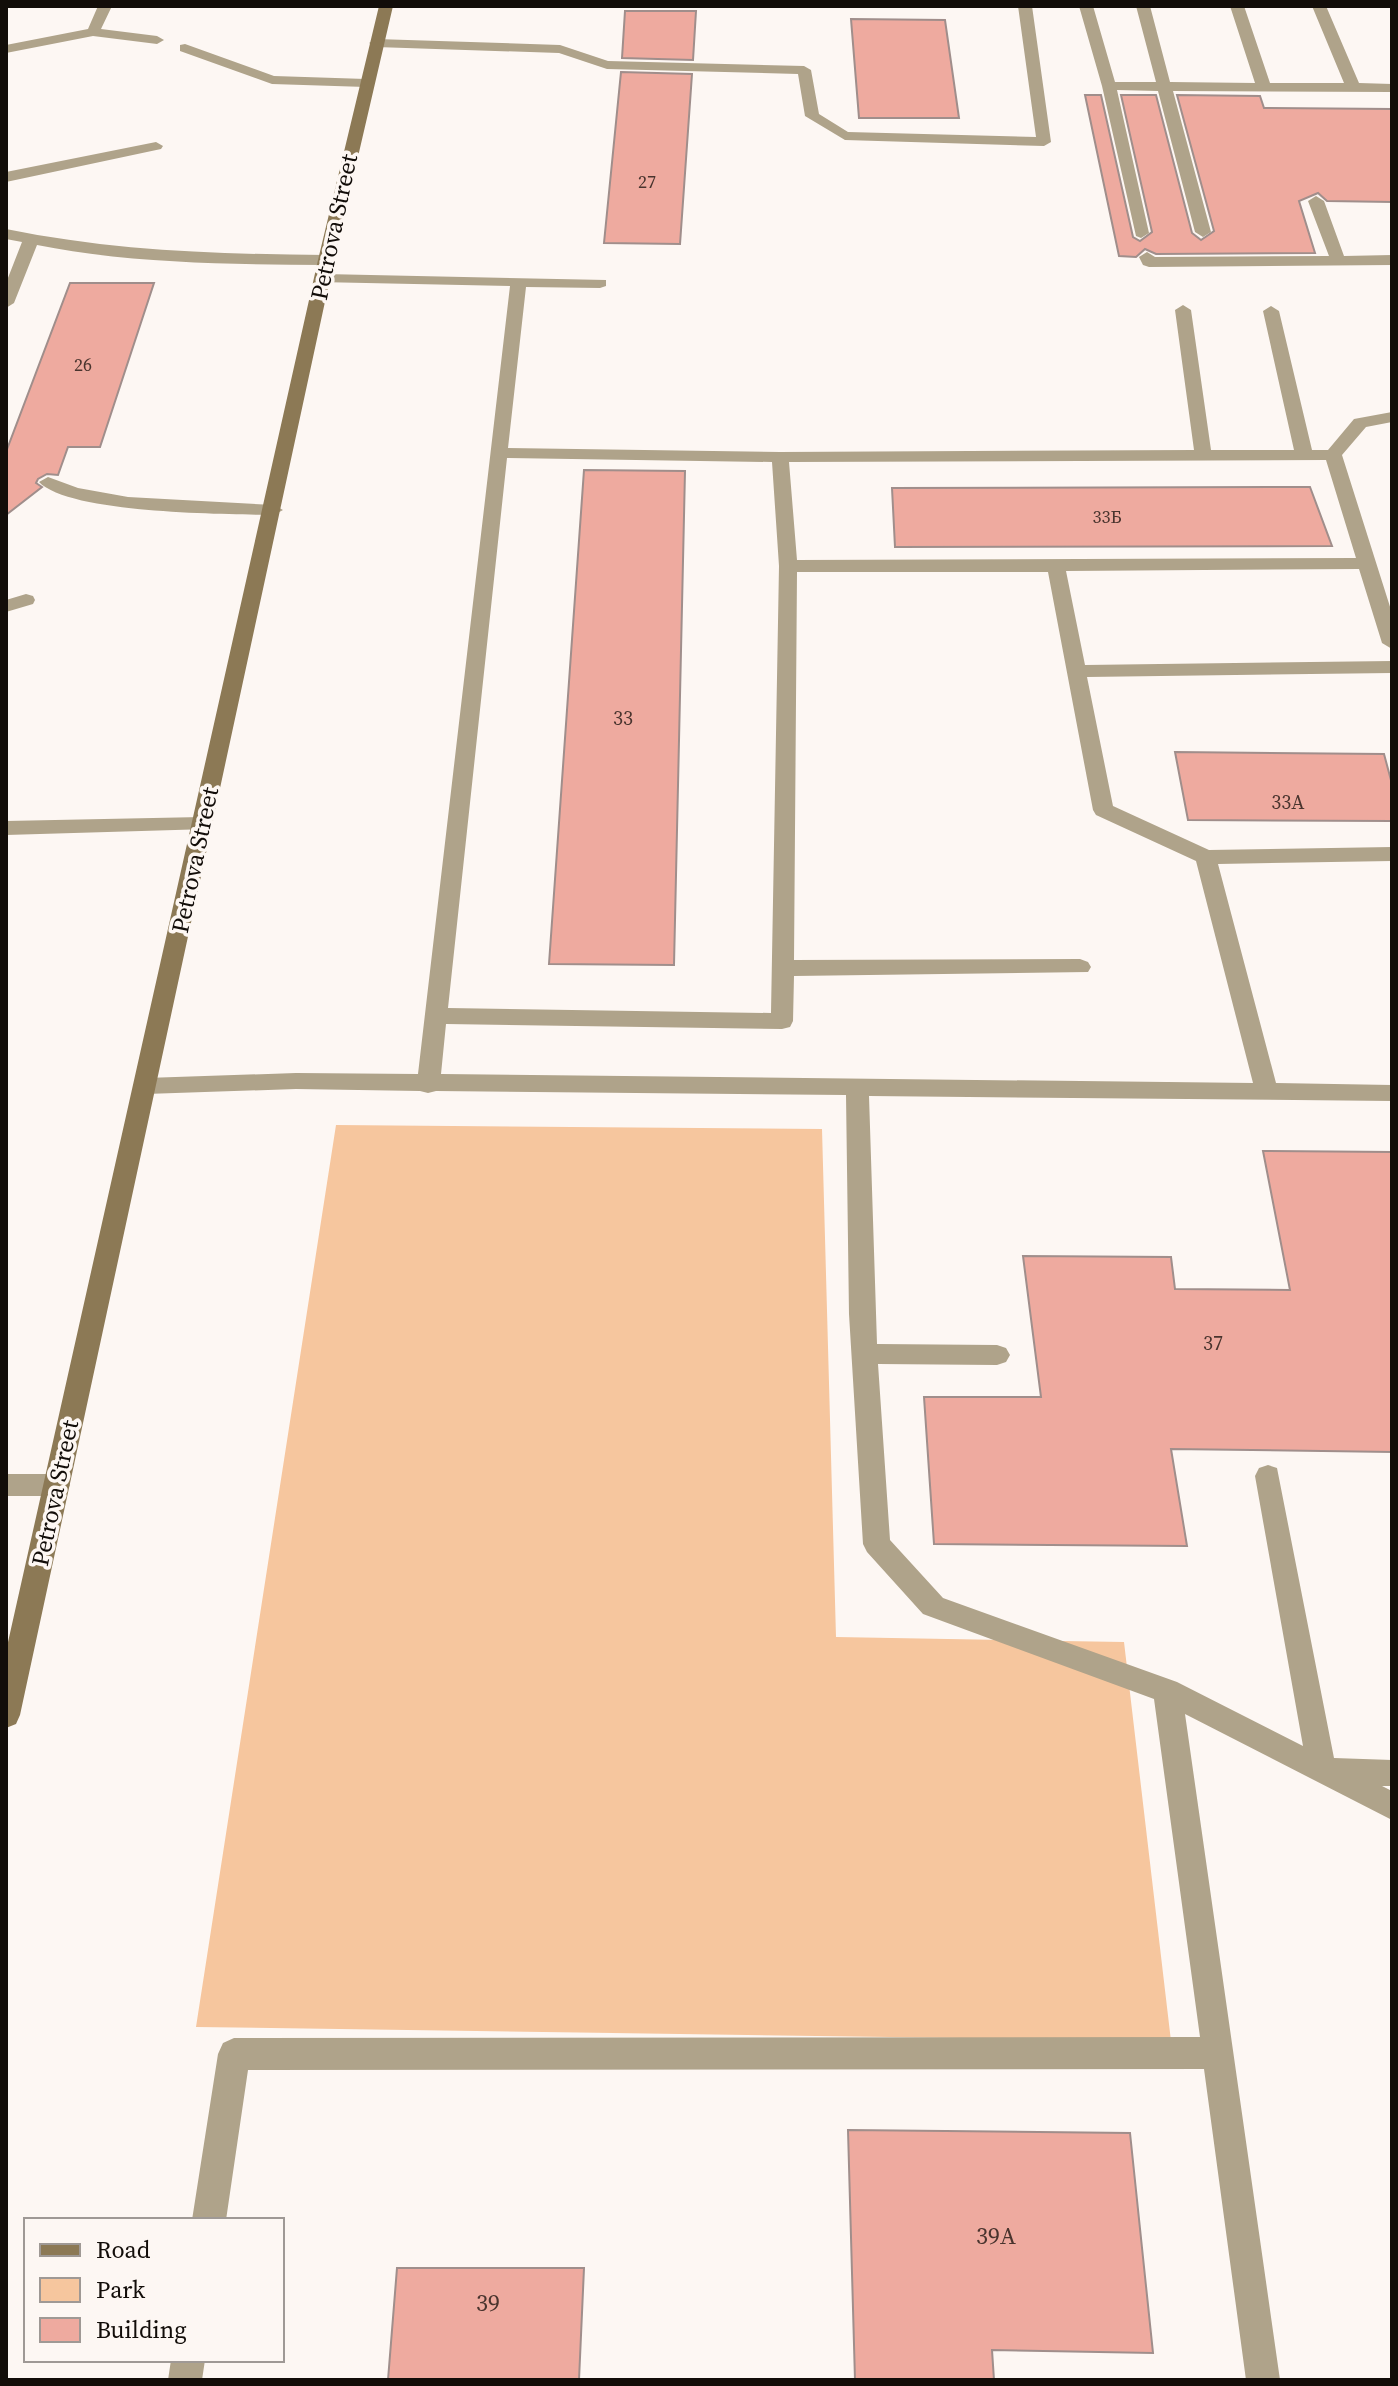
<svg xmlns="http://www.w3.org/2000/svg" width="1398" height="2386" font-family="'Source Serif 4',serif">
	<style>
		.green { fill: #f6c69e }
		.building { fill: #eeaa9f; stroke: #a08e8b; stroke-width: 2 }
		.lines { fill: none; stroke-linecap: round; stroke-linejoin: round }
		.service { fill: #afa38a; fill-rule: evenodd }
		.minor { fill: #afa38a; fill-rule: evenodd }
		.secondary { fill: #8c7955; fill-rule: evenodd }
		.labels { text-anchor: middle; stroke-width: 7; stroke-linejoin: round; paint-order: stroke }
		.far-number-label { font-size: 18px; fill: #49342e }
		.number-label { font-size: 20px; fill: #49342e }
		.street-label { font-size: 24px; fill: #120d09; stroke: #fdf7f3 }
		.near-number-label { font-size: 24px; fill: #49342e }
	</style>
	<rect width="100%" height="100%" fill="#fdf7f3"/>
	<!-- green -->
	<path class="green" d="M336 1125 822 1129 836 1637 1124 1642 1171 2041 196 2027Z"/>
	<!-- building -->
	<path class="building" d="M625 11H696L693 60 622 58Z
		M851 19 945 20 959 118H859Z
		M621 72 692 74 680 244 604 243Z
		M1085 95H1101L1133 237 1140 241 1152 232 1121 95H1156L1192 233 1201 240 1214 231 1177 95 1260 96 1264 108 1392 109V202L1327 201 1318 193 1299 201 1315 253 1156 254 1145 249 1136 257 1119 256Z
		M70 283H154L100 447H68L58 475 47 474 38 479 36 483 42 487 6 515V452Z
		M584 470 685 471 674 965 549 964Z
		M1310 487 1332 546 895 547 892 488Z
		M1175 752 1384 754 1392 784V821L1188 820Z
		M1263 1151 1392 1152V1452L1171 1449 1187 1546 934 1544 924 1397H1041L1023 1256 1171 1257 1175 1289 1290 1290Z
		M848 2130 1130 2133 1153 2353 992 2350 994 2380H855Z
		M397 2268H584L579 2380H388Z"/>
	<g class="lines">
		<!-- service -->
		<path class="service" d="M98 6H112L101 29 157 36 164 40 157 44 93 36 6 53V45L88 29Z
			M1018 6H1032L1051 142 1044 146 845 140 805 116 798 74 607 69 559 53 376 47 369 43 376 39 560 45 608 61 804 66 811 70 819 114 848 132 1036 137Z
			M1079 6H1093L1115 82H1156L1136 6H1150L1170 82 1255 83 1230 6H1244L1270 83H1344L1312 6H1326L1359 83 1392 84V92L1173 91 1211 232 1203 237 1195 232 1158 91 1117 90 1149 233 1141 238 1136 236 1102 86Z
			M185 44 274 76 366 79 373 83 366 87 272 84 180 51V45Z
			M156 142 163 146 161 149 6 182V172Z
			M1316 196 1324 201 1344 256 1392 255V265L1149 267 1143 265 1139 257 1147 252 1155 257 1329 256 1308 201Z
			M6 229C113 251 217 254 326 255L334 260 326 265C229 264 132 264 37 245L14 303 6 308V283L22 242 6 239Z
			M324 274 606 280V286L600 288 526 287 508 448 780 452 1194 450 1175 310 1183 305 1191 310 1211 450H1294L1263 311 1271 306 1279 311 1312 450H1328L1354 419 1392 412V422L1366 427 1342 455 1392 613V649L1382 643 1359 569 1066 571 1085 665 1392 661V673L1087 677 1113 806 1209 850 1392 847V861L1218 864 1276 1083 1392 1085V1101L869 1096 877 1344 997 1345 1006 1348 1010 1355 1006 1362 997 1365 878 1364 890 1540 943 1598 1177 1682 1303 1746 1255 1476 1259 1468 1268 1465 1277 1468 1334 1758 1392 1760V1786H1382L1392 1791V1820L1185 1714 1280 2380H1246L1204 2069 248 2070 226 2220H192L218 2054 223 2043 234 2038 1200 2037 1154 1699 923 1614 867 1552 863 1544 849 1314 846 1095 436 1091 428 1093 420 1091 296 1089 146 1094 138 1092 134 1086 138 1080 146 1078 296 1073 418 1074 510 286 318 282V276ZM507 458 772 462 779 566 771 1013 448 1008ZM1326 460 1356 558 797 560 789 462ZM797 572H1048L1093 810 1096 815 1196 861 1253 1083 441 1074 446 1024 782 1029 790 1027 793 1021 794 976 1088 972 1091 967 1088 962 1080 959 794 960Z
			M48 477 78 488 128 497 274 505 283 510 274 515C227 514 70 514 39 482Z
			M26 594 33 596 35 600 33 604 6 612V600Z
			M202 817 212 824 209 829 6 835V821Z
			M171 2360H205L202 2380H168Z"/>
		<!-- minor -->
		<path class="minor" d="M6 1474H57L66 1477 70 1485 66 1493 57 1496H6Z"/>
		<!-- secondary -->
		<path class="secondary" d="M379 6H393L334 260 20 1715 16 1724 6 1728V1651L318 260Z"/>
	</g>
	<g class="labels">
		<!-- far-number labels -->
		<g class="far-number-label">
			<text x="647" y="188">27</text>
			<text x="83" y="371">26</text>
			<text x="1107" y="523">33Б</text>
		</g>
		<!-- number labels -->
		<g class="number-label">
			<text x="623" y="725">33</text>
			<text x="1288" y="809">33А</text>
			<text x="1213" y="1350">37</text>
		</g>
		<!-- street labels -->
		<g class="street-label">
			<text transform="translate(334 227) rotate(-78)" y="8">Petrova Street</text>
			<text transform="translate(195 860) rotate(-78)" y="8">Petrova Street</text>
			<text transform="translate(55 1493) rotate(-78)" y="8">Petrova Street</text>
		</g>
		<!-- near-number labels -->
		<g class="near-number-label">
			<text x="996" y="2244">39А</text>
			<text x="488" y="2311">39</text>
		</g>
	</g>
	<!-- border -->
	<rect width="1398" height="2386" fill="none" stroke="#120d09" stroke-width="16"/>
	<!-- legend -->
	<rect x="24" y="2218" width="260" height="144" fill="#fdf7f3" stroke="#9f9995" stroke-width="2"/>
	<rect x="40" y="2244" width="40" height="12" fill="#8c7955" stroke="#9f9995" stroke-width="2"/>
	<text x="96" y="2258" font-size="24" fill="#120d09">Road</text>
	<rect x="40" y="2278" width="40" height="24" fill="#f6c69e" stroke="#9f9995" stroke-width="2"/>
	<text x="96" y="2298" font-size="24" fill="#120d09">Park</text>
	<rect x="40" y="2318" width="40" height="24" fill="#eeaa9f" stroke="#9f9995" stroke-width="2"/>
	<text x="96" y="2338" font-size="24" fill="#120d09">Building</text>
</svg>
